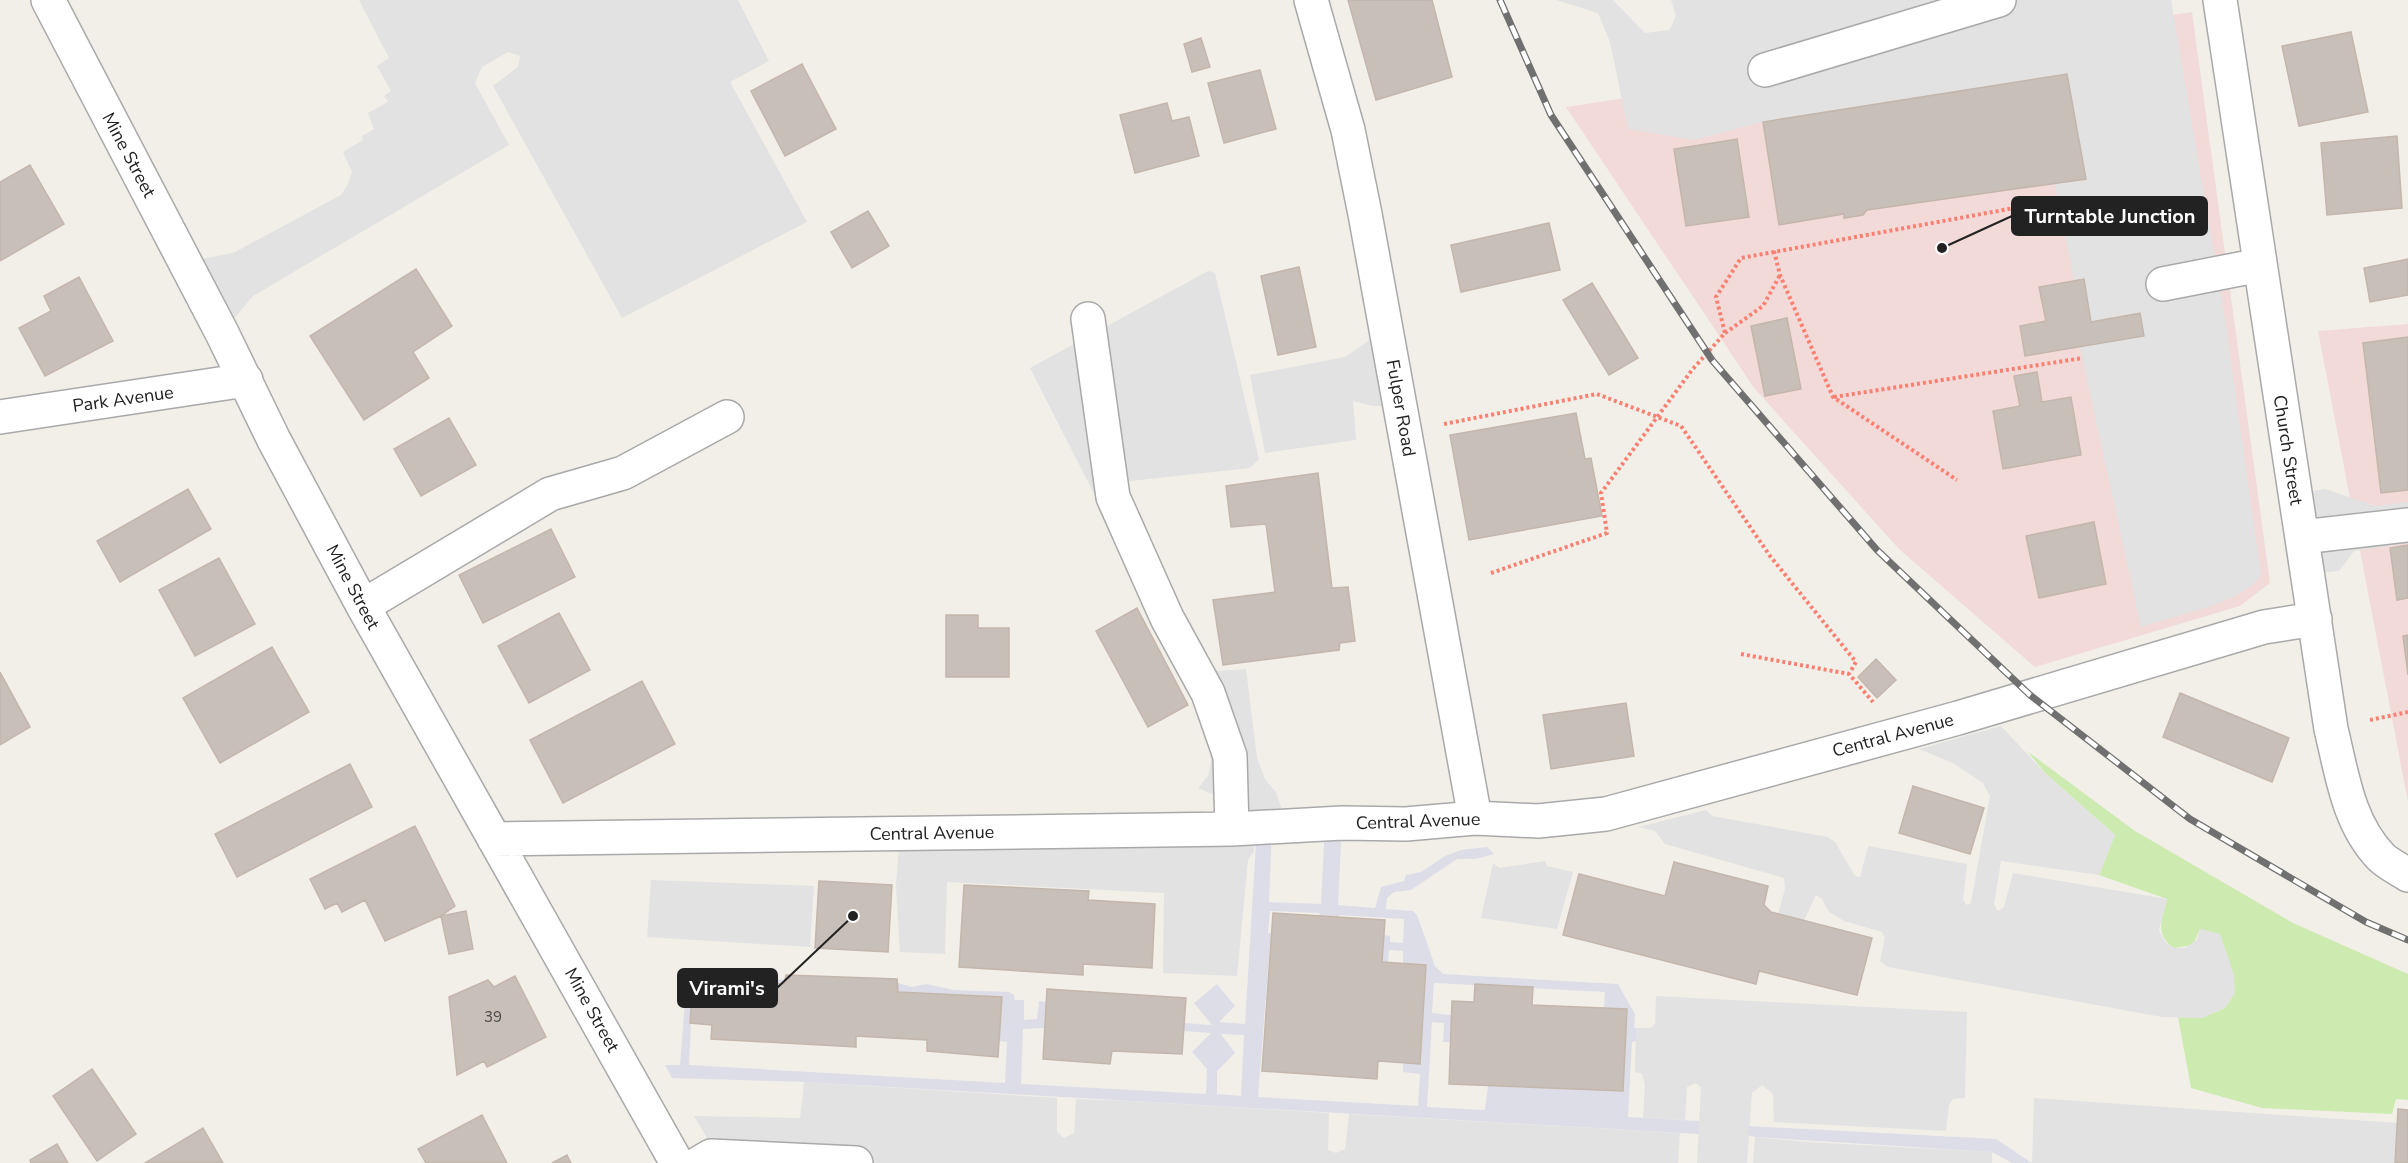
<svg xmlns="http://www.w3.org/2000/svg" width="2408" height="1163" font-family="'Nunito Sans',sans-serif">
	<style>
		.commercial { fill: #f2dad9 }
		.grass { fill: #cdebb0 }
		.parking { fill: #e2e2e2 }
		.plaza { fill: #dddde8; fill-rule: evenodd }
		.building { fill: #c7bfb8; stroke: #c4b6ab; stroke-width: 1.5 }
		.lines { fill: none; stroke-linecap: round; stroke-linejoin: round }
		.minor-casing { stroke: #a9a9a9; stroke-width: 36 }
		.path { stroke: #fa8072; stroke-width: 4; stroke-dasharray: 3 3; stroke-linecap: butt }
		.minor { stroke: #fff; stroke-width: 33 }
		.rail-casing { stroke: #707070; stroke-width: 7 }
		.rail { stroke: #fff; stroke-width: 4.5; stroke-dasharray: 14; stroke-linecap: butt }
		.labels { text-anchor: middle; stroke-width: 5; stroke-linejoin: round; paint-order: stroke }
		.number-label { font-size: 15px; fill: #4b4948 }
		.street-label { font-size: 18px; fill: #222; stroke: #fff }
		.leader { fill: none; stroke: #222; stroke-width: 2 }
		.callout-dot { fill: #222; stroke: #fff; stroke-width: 2 }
		.callout { fill: #222; stroke: #222; stroke-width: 2 }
		.callout-label { font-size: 20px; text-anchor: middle; font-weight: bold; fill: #fff }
	</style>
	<rect width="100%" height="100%" fill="#f2efe9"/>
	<!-- commercial -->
	<path class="commercial" d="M2192 12 2270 583 2240 606 2035 667 1899 549 1754 388 1566 107Z
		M2408 324V802L2318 331Z"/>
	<!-- grass -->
	<path class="grass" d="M2027 751 2135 831 2293 923 2408 974V1100L2396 1099 2392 1114 2262 1108 2191 1088 2178 1017 2202 1018 2225 1008 2200 929 2193 945 2174 948C2154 935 2162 919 2167 899L2099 875 2115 835 2046 774Z"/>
	<!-- parking -->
	<path class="parking" d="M359 0H738L769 61 730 82 807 222 622 318 493 86 518 67 520 56 508 52 482 67 475 83 509 145 253 296 222 333 185 262 233 253 341 195 348 184 352 172 343 152 363 140 362 136 374 129 368 113 388 102 384 96 391 91 377 66 389 58Z
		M1556 0H1613L1645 33 1669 30 1671 27 1676 15 1671 0H2171L2225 319 2261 575 2254 584 2234 597 2208 607 2141 627 2080 347 2144 336 2139 313 2091 322 2084 280 2074 281 2055 184 2086 179 2067 74 1758 123 1694 140 1628 129 1610 42 1598 13Z
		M1208 271 1215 273 1259 459 1250 468 1130 481 1122 488 1205 664 1219 671 1246 669 1257 758 1265 779 1276 792 1287 826 1198 788 1208 776 1211 763 1208 737 1203 719 1112 529 1030 368Z
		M1387 328 1400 405 1373 406 1353 401 1356 440 1265 453 1250 375 1345 357Z
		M2325 489 2376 506 2408 502V543L2354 551 2339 571 2308 574 2295 494Z
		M2001 726 2046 774 2115 835 2099 875 2001 861 1994 905 1998 911 2004 907 2013 873 2167 899 2159 930 2165 942 2174 948H2185L2197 940 2200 929 2220 934 2234 975 2235 993 2225 1008 2202 1018 2162 1017 1888 967 1880 961 1885 938 1882 932 1844 921 1829 912 1822 899 1816 895 1804 921 1778 914 1785 889 1784 878 1665 844 1655 831 1639 827 1706 810 1712 816 1828 837 1835 842 1855 876 1860 877 1868 846 1967 864 1963 900 1967 905 1971 903 1990 796 1983 783 1953 763 1919 749Z
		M1254 827V851L1248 860 1237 976 1163 973 1164 893 947 882 945 954 900 952 896 885 900 834Z
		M1545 861 1547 866 1573 872 1557 929 1481 918 1493 863 1499 868Z
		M651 880 814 886 810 947 647 937Z
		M1656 996 1967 1012 1965 1098 1953 1099 1949 1105 1946 1131 1774 1122 1773 1094 1762 1085 1752 1093 1747 1163H1697L1701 1087 1696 1083 1687 1087 1685 1120 1643 1118 1645 1085 1642 1074 1635 1072 1636 1028H1651L1655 1023Z
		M804 1082 1057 1098V1132L1064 1138 1074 1133 1076 1099 1129 1101 1329 1113 1328 1150 1336 1153 1345 1149 1349 1114 1680 1133 1678 1163H722L694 1116 800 1118Z
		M2034 1098 2398 1123 2395 1163H2032Z
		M1755 1137 1807 1142 1992 1152V1163H1753Z"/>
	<!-- plaza -->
	<path class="plaza" d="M1342 823 1338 905 1375 908 1381 887 1404 881 1406 875 1421 872 1445 856 1461 850 1487 847 1494 854 1475 859H1457L1411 890 1394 892 1387 898 1386 909 1413 911 1417 915 1435 966 1443 974 1618 984 1635 1014 1634 1027 1636 1028V1041L1632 1042 1628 1117 1699 1121V1134L804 1082 672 1078 665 1065H680L687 977 706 970 736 976 745 972H764L769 978 785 980 784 984 693 980 689 1065 1005 1083 1007 1042 999 1041 1001 998 898 992V983L912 987 926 984 954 990 1009 992 1014 995 1015 1000H1024V1020L1037 1019 1039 1001 1047 1002 1045 1028 1023 1029 1021 1084 1206 1094 1207 1069 1192 1052 1211 1033 1183 1031 1184 1023 1212 1025 1194 1003 1217 984 1235 1006 1219 1022 1245 1024 1257 827H1272L1269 902 1321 904 1325 824ZM1270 911 1319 913 1320 916 1339 917V915L1404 919 1403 943 1390 942V936L1384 935 1382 962 1388 963 1389 950 1403 951V963L1426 966 1420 1064 1403 1062V1072L1420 1074 1418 1106 1258 1097 1271 933H1268ZM1434 983 1605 992 1604 1008 1627 1010 1623 1091 1488 1086 1485 1110 1427 1107 1432 1022 1444 1023 1443 1042H1451V1015L1432 1013ZM1221 1034 1244 1035 1241 1096 1217 1094V1071L1235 1053Z
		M1749 1126 1996 1139 2032 1163H2012L1992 1152 1755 1137 1748 1135Z"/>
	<!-- building -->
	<path class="building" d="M1348 0H1432L1452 77 1376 100Z
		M2351 32 2368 112 2299 126 2282 46Z
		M1201 38 1210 67 1192 72 1184 44Z
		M802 64 836 129 785 156 751 91Z
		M1260 70 1276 129 1224 143 1208 83Z
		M2067 74 2086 179 1867 210 1863 215 1844 218V214L1779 225 1763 122Z
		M1167 103 1172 121 1189 117 1199 156 1135 173 1120 115Z
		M2397 136 2402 208 2327 215 2321 143Z
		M1737 139 1749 217 1686 226 1674 149Z
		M30 165 64 224 0 261V182Z
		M868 211 889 246 852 268 831 232Z
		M1549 223 1560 270 1461 292 1451 245Z
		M2408 259V295L2370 302 2364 268Z
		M1299 267 1316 347 1278 355 1261 276Z
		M416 269 452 326 413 352 429 378 364 420 310 336Z
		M79 277 113 341 45 376 19 328 51 311 44 296Z
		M2084 279 2091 322 2140 313 2144 336 2025 356 2020 326 2046 321 2039 287Z
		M1592 283 1638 358 1609 375 1563 300Z
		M1787 318 1801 389 1765 396 1751 326Z
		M2408 337V490L2381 493 2363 343Z
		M2037 372 2042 402 2071 397 2081 455 2003 469 1993 411 2020 406 2014 376Z
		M1576 413 1585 459 1591 458 1602 516 1469 540 1450 435Z
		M449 418 476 465 421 496 394 449Z
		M1318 473 1332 588 1348 587 1355 641 1340 643 1339 650 1223 665 1213 600 1275 592 1266 524 1231 527 1226 486Z
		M188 489 211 529 120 582 97 541Z
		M2094 522 2106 584 2039 598 2026 536Z
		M551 529 575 577 483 623 459 575Z
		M2408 545V598L2397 600 2390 548Z
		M219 558 255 624 195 656 159 590Z
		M1137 608 1188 705 1148 727 1096 631Z
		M559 613 590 670 529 703 498 646Z
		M946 615H978V628H1009V677H946Z
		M2408 635V675L2403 636Z
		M272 647 309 712 220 763 183 698Z
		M1876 659 1896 680 1877 698 1858 677Z
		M0 672 30 727 0 745Z
		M642 681 675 744 563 803 530 740Z
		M2180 693 2289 738 2272 782 2163 737Z
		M1626 703 1634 756 1551 769 1543 715Z
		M350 764 372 807 237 877 215 834Z
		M1913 786 1984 808 1970 854 1899 833Z
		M415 826 455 906 441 916 385 941 365 900 342 912 337 903 325 909 310 879Z
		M1674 862 1768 886 1764 905 1771 912 1872 938 1857 995 1759 971 1756 984 1563 935 1579 874 1665 896Z
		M819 881 892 885 888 952 815 948Z
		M964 885 1089 891 1088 900 1155 904 1152 968 1083 964V975L959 967Z
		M466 911 473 949 449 954 441 916Z
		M1273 913 1385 920 1382 962 1426 965 1420 1064 1378 1061 1377 1079 1262 1071Z
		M786 975 897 979 898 992 1002 997 998 1057 927 1051V1040L856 1036V1047L711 1039 712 1025 690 1023 693 979 784 984Z
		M515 976 546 1037 487 1067 484 1061 457 1075 449 997 488 980 494 987Z
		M1475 984 1533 987 1532 1005 1627 1009 1623 1091 1449 1084 1452 1001 1474 1002Z
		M1047 989 1186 998 1182 1054 1112 1051 1110 1064 1043 1059Z
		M92 1069 136 1134 97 1161 53 1096Z
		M2398 1109 2408 1110V1163H2395Z
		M482 1115 507 1163H426L418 1149Z
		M203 1128 223 1163H145Z
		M57 1144 68 1163H31L30 1160Z
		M567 1155 571 1163H552Z"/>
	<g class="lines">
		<!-- minor casing -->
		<g class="minor-casing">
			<path id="minor" d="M48 0 222 333 274 440 363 606 677 1163
				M1311 0 1348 130 1365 214 1475 818
				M2220 0 2331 729C2342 774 2348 823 2381 857 2388 864 2399 869 2408 875
				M1765 70 1999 0
				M2163 284 2260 265
				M1088 319 1113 497 1167 618 1208 693 1230 756 1232 829
				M0 417 246 380
				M2302 537 2408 525
				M363 606 550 494 623 473 727 417
				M494 839 1232 829 1342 823 1406 824 1475 818 1538 821 1606 814 1958 718 2264 627 2315 619
				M699 1163 711 1156 856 1163"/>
		</g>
		<!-- path -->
		<path class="path" d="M1774 251 1780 275 1833 397 1957 480
			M1725 333 1763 306 1780 275
			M1834 397 2083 358
			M1444 424 1597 394 1681 426 1770 556 1856 662 1849 674 1873 702
			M1491 573 1607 533 1601 493 1692 370 1725 333 1716 297 1741 258 2058 200
			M1741 654 1849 674
			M2370 720 2408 712"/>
		<!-- minor -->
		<use href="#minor" class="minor"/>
		<!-- rail casing -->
		<g class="rail-casing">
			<path id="rail" d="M1500 0 1551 115 1712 360 1877 550 2030 695 2190 819 2366 922 2408 940"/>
		</g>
		<!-- rail -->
		<use href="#rail" class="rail"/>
	</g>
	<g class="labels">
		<!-- number labels -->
		<g class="number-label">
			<text x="493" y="1022">39</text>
		</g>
		<!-- street labels -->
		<g class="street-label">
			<text transform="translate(129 155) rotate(62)" y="6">Mine Street</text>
			<text transform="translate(123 399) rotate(-8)" y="6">Park Avenue</text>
			<text transform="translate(1401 408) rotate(80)" y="6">Fulper Road</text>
			<text transform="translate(2288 450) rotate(81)" y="6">Church Street</text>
			<text transform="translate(353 587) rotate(62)" y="6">Mine Street</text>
			<text transform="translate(1893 735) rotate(-15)" y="6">Central Avenue</text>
			<text transform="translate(1418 821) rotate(-2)" y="6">Central Avenue</text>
			<text transform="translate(932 833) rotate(-1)" y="6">Central Avenue</text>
			<text transform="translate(592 1010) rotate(61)" y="6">Mine Street</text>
		</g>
	</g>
	<!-- callouts -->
	<path class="leader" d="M1942 248L2012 216M853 916L777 988"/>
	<g class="callout-dot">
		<circle cx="1942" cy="248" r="6"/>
		<circle cx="853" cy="916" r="6"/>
	</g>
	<g class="callout">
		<rect x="2012" y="197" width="195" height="38" rx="6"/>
		<rect x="678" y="969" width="99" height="38" rx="6"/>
	</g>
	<g class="callout-label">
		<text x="2110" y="223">Turntable Junction</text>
		<text x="727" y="995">Virami's</text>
	</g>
</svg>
